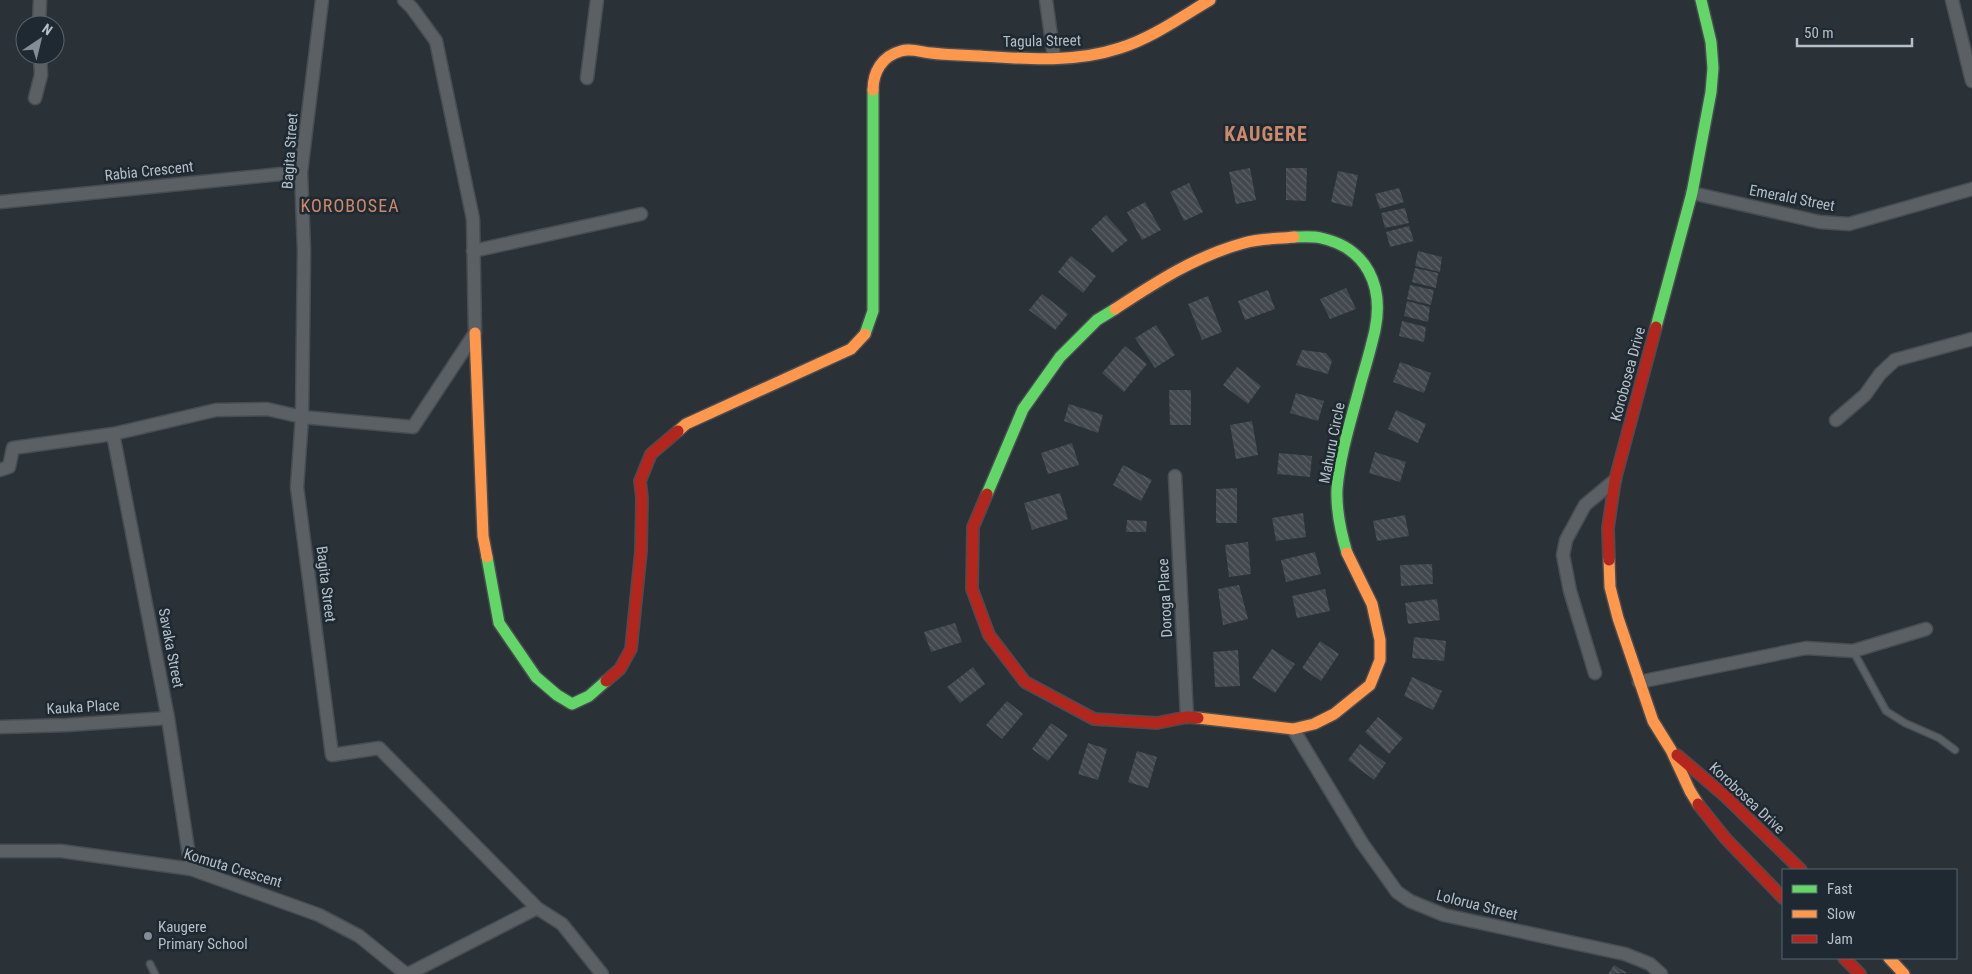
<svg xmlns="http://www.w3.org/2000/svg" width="1972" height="974" font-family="'Roboto Condensed',sans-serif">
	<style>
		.building { fill: url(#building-back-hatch) }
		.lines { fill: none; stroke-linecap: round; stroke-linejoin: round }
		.lane-casing { stroke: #484d52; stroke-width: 9 }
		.street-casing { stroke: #484d52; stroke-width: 15 }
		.fast-casing { stroke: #484d52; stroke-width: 14 }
		.slow-casing { stroke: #484d52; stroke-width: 14 }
		.jam-casing { stroke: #484d52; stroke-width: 14 }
		.lane { stroke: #5b6065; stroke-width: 6 }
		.street { stroke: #5b6065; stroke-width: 12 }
		.fast { stroke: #63d668; stroke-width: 11 }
		.slow { stroke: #ff974d; stroke-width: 11 }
		.jam { stroke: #b3261e; stroke-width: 11 }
		.poi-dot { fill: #848d95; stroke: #1e2932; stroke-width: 2 }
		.labels { text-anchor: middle; stroke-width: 5; stroke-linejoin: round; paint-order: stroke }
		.street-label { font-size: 15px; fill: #b5bfc8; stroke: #1e2932 }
		.poi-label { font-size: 15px; fill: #b5bfc8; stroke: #1e2932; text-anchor: start }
		.quarter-label { font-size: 18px; letter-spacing: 1px; fill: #ce896a; stroke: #1e2932 }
		.district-label { font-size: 20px; font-weight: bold; letter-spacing: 1px; fill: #ce896a; stroke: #1e2932 }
	</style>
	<defs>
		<pattern id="building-back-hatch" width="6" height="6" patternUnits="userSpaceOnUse" patternTransform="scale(1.25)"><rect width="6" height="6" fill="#42484d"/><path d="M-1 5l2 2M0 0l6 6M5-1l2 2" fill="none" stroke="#5b6165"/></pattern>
	</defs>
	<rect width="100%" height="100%" fill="#2a3137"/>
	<!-- building -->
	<path class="building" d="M1250 168 1256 200 1236 204 1229 172Z
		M1286 168H1307L1306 201 1286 200Z
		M1338 171 1358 175 1352 207 1331 202Z
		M1189 183 1203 212 1184 221 1170 192Z
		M1399 188 1404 202 1380 209 1375 194Z
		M1145 202 1161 230 1142 240 1127 212Z
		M1405 208 1409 223 1385 228 1381 213Z
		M1106 215 1128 240 1112 253 1091 229Z
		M1409 226 1414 241 1390 247 1386 232Z
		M1418 251 1442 257 1440 272 1415 266Z
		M1071 256 1096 276 1083 293 1058 272Z
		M1415 268 1438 273 1436 288 1412 282Z
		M1410 285 1434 290 1431 305 1407 299Z
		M1346 288 1356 309 1330 319 1320 299Z
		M1268 290 1275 309 1245 320 1238 301Z
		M1042 294 1068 314 1055 330 1029 310Z
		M1208 296 1222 332 1202 340 1188 304Z
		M1407 301 1430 307 1428 322 1404 316Z
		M1402 321 1426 327 1424 342 1399 336Z
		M1156 325 1175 355 1155 368 1135 338Z
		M1125 346 1147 364 1124 392 1102 373Z
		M1302 350 1326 353 1332 361 1328 374 1296 365Z
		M1400 362 1431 373 1424 393 1393 382Z
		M1237 367 1261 386 1248 404 1223 385Z
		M1169 390H1191V425H1170Z
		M1296 393 1324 401 1318 421 1290 413Z
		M1069 404 1103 415 1098 433 1064 421Z
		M1396 410 1426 424 1418 443 1388 429Z
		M1252 421 1258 455 1236 459 1230 425Z
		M1072 443 1079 465 1048 474 1041 453Z
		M1375 452 1406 462 1400 482 1369 473Z
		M1279 453 1312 456 1310 477 1277 474Z
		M1123 465 1152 480 1141 501 1113 485Z
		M1237 488V523H1216V489Z
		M1060 493 1068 519 1032 530 1024 503Z
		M1303 513 1306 537 1276 541 1272 518Z
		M1405 515 1409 536 1377 541 1373 521Z
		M1127 520 1147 521 1146 532H1126Z
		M1248 542 1251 574 1229 577 1225 545Z
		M1315 552 1321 574 1286 582 1281 560Z
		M1432 564 1433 584 1401 586 1400 565Z
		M1239 585 1248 619 1223 625 1218 589Z
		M1325 589 1330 611 1297 618 1292 596Z
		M1437 599 1440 620 1408 624 1405 603Z
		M955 623 962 642 931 652 924 632Z
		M1414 637 1446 641 1444 661 1412 658Z
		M1320 641 1339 654 1321 681 1302 668Z
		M1272 649 1295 664 1275 693 1252 678Z
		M1238 650 1240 686 1215 687 1213 652Z
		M973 667 985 684 960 703 947 687Z
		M1412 677 1442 691 1433 710 1404 696Z
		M1007 701 1023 714 1002 739 986 725Z
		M1378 717 1403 738 1389 754 1365 732Z
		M1051 723 1068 735 1048 761 1032 749Z
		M1088 743 1107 749 1098 780 1078 774Z
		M1360 744 1386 763 1374 780 1348 760Z
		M1137 751 1157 757 1148 788 1128 782Z
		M1614 965 1627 973 1608 974Z"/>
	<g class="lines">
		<!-- lane casing -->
		<g class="lane-casing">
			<path id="lane" d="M1853 651 1886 711 1905 723 1939 738 1955 750
				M150 964 155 974"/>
		</g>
		<!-- street casing -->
		<g class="street-casing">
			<path id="street" d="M322 0 301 172 304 251 302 417 297 487 332 755 379 748 537 908 408 974
				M1046 0 1054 57
				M1952 0 1972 81
				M39 25 40 0
				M587 78 597 0
				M35 98 41 75 40 55
				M1692 193 1820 222 1849 224 1972 189
				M0 202 301 172
				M473 251 641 214
				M1836 420 1865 395 1880 374 1895 360 1972 339
				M113 434 168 718 191 869
				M0 470 9 467 13 448 113 434 216 410 267 409 302 417 413 427 475 333 473 219 436 41 412 8 404 0
				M1175 476 1187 717
				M1595 673 1570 591 1563 555 1566 540 1585 505 1615 480
				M1639 682 1806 648 1853 651 1926 629
				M0 727 67 725 168 718
				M1293 729 1362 843 1397 892 1410 901 1444 915 1625 954 1650 964 1661 974
				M0 851H61L191 869 319 915 359 936 406 974
				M537 908 562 924 602 974"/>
		</g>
		<!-- fast casing -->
		<g class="fast-casing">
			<path id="fast" d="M1294 237C1303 237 1312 236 1321 238 1367 248 1384 286 1375 330 1371 348 1366 365 1361 382 1352 417 1340 453 1337 489 1336 511 1341 533 1347 553
				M1656 327 1692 193 1711 92 1713 68 1711 42 1701 0
				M865 334 873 311V90
				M987 494 1023 409 1060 357 1097 320 1115 309
				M487 557 499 623 536 677 557 695 572 704 589 696 606 681"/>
		</g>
		<!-- slow casing -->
		<g class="slow-casing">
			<path id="slow" d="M873 90C873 72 882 56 901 51 911 48 921 52 931 53 947 55 964 55 980 56 1026 59 1075 63 1120 48 1152 38 1181 17 1210 0
				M1115 309C1156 282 1196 256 1244 243 1260 238 1278 239 1294 237
				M475 333 483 536 487 557
				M678 431 686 424 851 349 865 334
				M1609 560 1610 587 1618 618 1653 721 1671 750 1690 791 1698 804
				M1198 718 1293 729 1314 724 1334 714 1370 685 1380 660V640L1372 604 1347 553
				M1889 958 1904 974"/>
		</g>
		<!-- jam casing -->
		<g class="jam-casing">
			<path id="jam" d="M987 494 973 527 972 589 989 635 1025 682 1094 719 1157 723 1187 717 1198 718
				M1609 560 1608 528 1615 480 1656 327
				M606 681 620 669 631 649 641 551 642 498 640 481 651 454 678 431
				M1677 755 1725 796 1801 870
				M1698 804 1726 839 1783 898
				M1844 958 1860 974"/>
		</g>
		<!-- lane -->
		<use href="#lane" class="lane"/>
		<!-- street -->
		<use href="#street" class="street"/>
		<!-- fast -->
		<use href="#fast" class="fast"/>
		<!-- slow -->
		<use href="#slow" class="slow"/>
		<!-- jam -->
		<use href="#jam" class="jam"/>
	</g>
	<!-- markers -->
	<circle class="poi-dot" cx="148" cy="936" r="5"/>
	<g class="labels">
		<!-- street labels -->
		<g class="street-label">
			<text transform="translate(1042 41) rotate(-1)" y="5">Tagula Street</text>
			<text transform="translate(290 151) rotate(-86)" y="5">Bagita Street</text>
			<text transform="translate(149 171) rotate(-6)" y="5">Rabia Crescent</text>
			<text transform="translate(1792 198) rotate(11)" y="5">Emerald Street</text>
			<text transform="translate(1628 374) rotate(-75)" y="5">Korobosea Drive</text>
			<text transform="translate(1332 443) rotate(-79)" y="5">Mahuru Circle</text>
			<text transform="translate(326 584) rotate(83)" y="5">Bagita Street</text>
			<text transform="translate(1165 598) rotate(-93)" y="5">Doroga Place</text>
			<text transform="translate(171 648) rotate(79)" y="5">Savaka Street</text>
			<text transform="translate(83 707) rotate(-3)" y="5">Kauka Place</text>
			<text transform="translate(1747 798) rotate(43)" y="5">Korobosea Drive</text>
			<text transform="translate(233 868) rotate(17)" y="5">Komuta Crescent</text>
			<text transform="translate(1477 905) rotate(14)" y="5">Lolorua Street</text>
		</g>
		<!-- poi labels -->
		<g class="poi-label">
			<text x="158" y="932">Kaugere<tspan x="158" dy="17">Primary School</tspan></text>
		</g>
		<!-- quarter labels -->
		<g class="quarter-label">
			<text x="350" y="212">KOROBOSEA</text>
		</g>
		<!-- district labels -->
		<g class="district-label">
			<text x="1266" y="141">KAUGERE</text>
		</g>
	</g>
	<!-- legend -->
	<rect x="1782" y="869" width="175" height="90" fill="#1e2932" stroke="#5a656e"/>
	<rect x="1792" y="885" width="25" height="8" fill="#63d668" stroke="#5a656e"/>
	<text x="1827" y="894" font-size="15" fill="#b5bfc8">Fast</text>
	<rect x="1792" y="910" width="25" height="8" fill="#ff974d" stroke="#5a656e"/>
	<text x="1827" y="919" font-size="15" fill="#b5bfc8">Slow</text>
	<rect x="1792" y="935" width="25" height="8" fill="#b3261e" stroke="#5a656e"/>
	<text x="1827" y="944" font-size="15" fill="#b5bfc8">Jam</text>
	<!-- north arrow -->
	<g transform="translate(40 40) rotate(35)"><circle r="24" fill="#1e2932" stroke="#5a656e"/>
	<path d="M0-4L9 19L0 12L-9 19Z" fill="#848d95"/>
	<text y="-8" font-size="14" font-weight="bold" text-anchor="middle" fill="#b5bfc8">N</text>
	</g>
	<!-- scale -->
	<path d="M1797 38v8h115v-8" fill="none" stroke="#b5bfc8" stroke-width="2.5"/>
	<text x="1804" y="38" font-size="15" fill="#b5bfc8" stroke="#1e2932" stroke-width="4" paint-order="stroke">50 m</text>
</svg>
